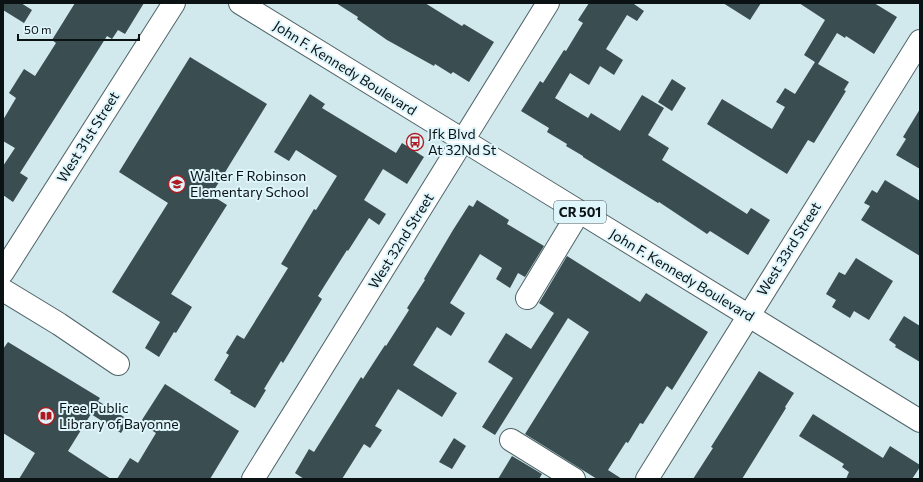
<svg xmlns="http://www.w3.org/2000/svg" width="923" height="482" font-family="Commissioner,sans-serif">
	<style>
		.building { fill: #3a4d51 }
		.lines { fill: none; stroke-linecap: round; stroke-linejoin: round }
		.minor-casing { stroke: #506468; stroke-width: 24 }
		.major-casing { stroke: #506468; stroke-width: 24 }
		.minor { stroke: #fff; stroke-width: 22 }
		.major { stroke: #fff; stroke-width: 22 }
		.labels { text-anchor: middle; stroke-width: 4; stroke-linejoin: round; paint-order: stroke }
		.shield { fill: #def5fb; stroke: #4a5659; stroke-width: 1 }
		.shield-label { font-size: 13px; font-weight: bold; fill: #0b1214 }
		.street-label { font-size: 14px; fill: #0b1214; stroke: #def5fb }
		.poi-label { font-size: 14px; fill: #0b1214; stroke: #def5fb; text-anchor: start }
	</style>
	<rect width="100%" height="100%" fill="#d1e8ed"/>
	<!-- building -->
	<path class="building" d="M3 3H21L32 10 24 23 3 10Z
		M75 3H144L125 34 118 30 112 39 107 36 20 173 28 178 13 202 3 195V166L15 148 3 141V120L16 98 9 93 24 69 35 76 56 43 52 40Z
		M336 3H425L462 26 464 24 494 42 469 82 453 72 451 74 435 64 434 66 387 40 357 19 358 17Z
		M589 3H634V4L644 11 637 21 627 15 606 49 623 60 614 75 600 66 589 85 570 73 555 98 588 118 591 113 620 131 642 95 664 108 648 135 669 148 662 160 747 214 751 208 770 220 748 255 710 231 707 234 659 202 658 203 583 157V156L566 146 567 144 547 132 549 128 521 111 540 81 543 83 564 50 566 51 583 23 578 20Z
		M723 3H761L750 20Z
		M799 3H874L897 17 874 54 846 36 845 38 837 33 818 64 849 82 844 90 846 91 814 143 808 140 787 174 707 124 722 99 772 129 785 107 776 102 785 88 795 94 815 62 804 55 825 20Z
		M190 57 267 104 211 195 227 205 171 294 192 307 176 333 174 332 159 357 145 348 160 322 112 292 168 203 119 172Z
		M672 79 686 88 672 111 658 102Z
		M310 94 325 104 322 108 396 153 402 143 424 157 407 184 383 169 364 200 386 214 379 225 369 218 348 251 347 250 318 296 322 299 283 363 281 361 264 389 266 390 255 408 230 393 231 391 214 380 229 355 226 353 237 335 244 339 288 268 281 264 314 209 316 210 337 176 296 150 289 161 274 152Z
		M920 109V169L896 155 906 139 903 137Z
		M885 180 920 201V256L861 220 870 206 864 203 872 190 877 193Z
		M477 200 509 220 507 224 544 246 525 277 518 273 510 288 496 279 502 268 480 254 450 303 465 313 451 336 437 327 413 365 457 393 442 417 398 389 375 426 382 430 370 448 364 444 342 479H304L295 473 309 449 314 452 361 377 363 379 385 345 386 346 409 310 407 308 425 280 424 279 453 230 469 205 473 207Z
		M567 256 640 302 646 293 708 332 672 390 667 386 643 424 640 423 628 443 626 442 608 470 622 479H597L525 434 589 332 568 318 495 435 482 427 513 378 488 362 506 333 531 349 554 313 539 303Z
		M856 258 893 281 869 320 854 311 850 318 832 307 836 300 826 294 839 272 845 275Z
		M904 316 920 326V362L895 347 896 345 889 340Z
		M8 342 100 398 98 401 129 420 121 433 91 414 68 451 111 479H19L35 453 3 433V349Z
		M759 371 794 393 785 407 786 408 742 479H693L713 448 711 447Z
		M165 384 239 431 210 479H117L130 458 138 463 156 433 140 423Z
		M813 414 883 458 890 446 920 465V467L912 479H846L849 472 842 467 844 464 799 436Z
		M454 438 466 446 452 469 439 462Z
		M512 456 542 474 539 479H498Z"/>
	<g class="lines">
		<!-- minor casing -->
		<g class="minor-casing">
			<path id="minor" d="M3 272 174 3
				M3 290 59 324 118 364
				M527 298 579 212
				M511 440 574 479
				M253 479 548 3
				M647 479 920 41"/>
		</g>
		<!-- major casing -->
		<g class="major-casing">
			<path id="major" d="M240 3 920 421"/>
		</g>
		<!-- minor -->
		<use href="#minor" class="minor"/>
		<!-- major -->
		<use href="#major" class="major"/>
	</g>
	<!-- icons -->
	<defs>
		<g id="bus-ring" transform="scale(0.9)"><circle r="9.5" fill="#def5fb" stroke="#ad1a1f" stroke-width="1.5"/><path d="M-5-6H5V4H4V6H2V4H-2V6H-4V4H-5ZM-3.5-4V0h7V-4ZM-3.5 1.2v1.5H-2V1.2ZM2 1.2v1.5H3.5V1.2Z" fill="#ad1a1f"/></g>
		<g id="school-ring" transform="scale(0.9)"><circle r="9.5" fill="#def5fb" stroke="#ad1a1f" stroke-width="1.5"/><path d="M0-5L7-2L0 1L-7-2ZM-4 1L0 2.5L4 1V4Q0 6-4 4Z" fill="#ad1a1f"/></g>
		<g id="library-ring" transform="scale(0.9)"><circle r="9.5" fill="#def5fb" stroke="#ad1a1f" stroke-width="1.5"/><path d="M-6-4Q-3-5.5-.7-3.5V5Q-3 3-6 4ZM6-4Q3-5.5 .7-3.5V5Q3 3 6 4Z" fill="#ad1a1f"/></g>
	</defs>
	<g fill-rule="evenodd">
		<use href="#bus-ring" x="415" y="142"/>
		<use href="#school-ring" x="177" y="184"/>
		<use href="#library-ring" x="46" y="416"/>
	</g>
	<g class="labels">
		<!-- shield labels -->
		<rect class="shield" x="554" y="201" width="52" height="22" rx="3"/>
		<g class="shield-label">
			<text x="580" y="217">CR 501</text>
		</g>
		<!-- street labels -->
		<g class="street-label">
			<text transform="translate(345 68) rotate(32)" y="5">John F. Kennedy Boulevard</text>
			<text transform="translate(88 137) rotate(-58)" y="5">West 31st Street</text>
			<text transform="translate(401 241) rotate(-58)" y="5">West 32nd Street</text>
			<text transform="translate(789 249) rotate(-58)" y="5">West 33rd Street</text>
			<text transform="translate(682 275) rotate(31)" y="5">John F. Kennedy Boulevard</text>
		</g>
		<!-- poi labels -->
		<g class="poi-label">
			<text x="428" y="139">Jfk Blvd<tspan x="428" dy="16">At 32Nd St</tspan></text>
			<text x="190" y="181">Walter F Robinson<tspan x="190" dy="16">Elementary School</tspan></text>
			<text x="59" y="413">Free Public<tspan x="59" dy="16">Library of Bayonne</tspan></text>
		</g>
	</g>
	<!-- border -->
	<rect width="923" height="482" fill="none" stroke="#0b1214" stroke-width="8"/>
	<!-- scale -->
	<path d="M18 34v6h121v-6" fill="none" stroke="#0b1214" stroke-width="2"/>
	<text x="24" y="34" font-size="12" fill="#0b1214" stroke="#def5fb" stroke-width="3" paint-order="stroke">50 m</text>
</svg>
